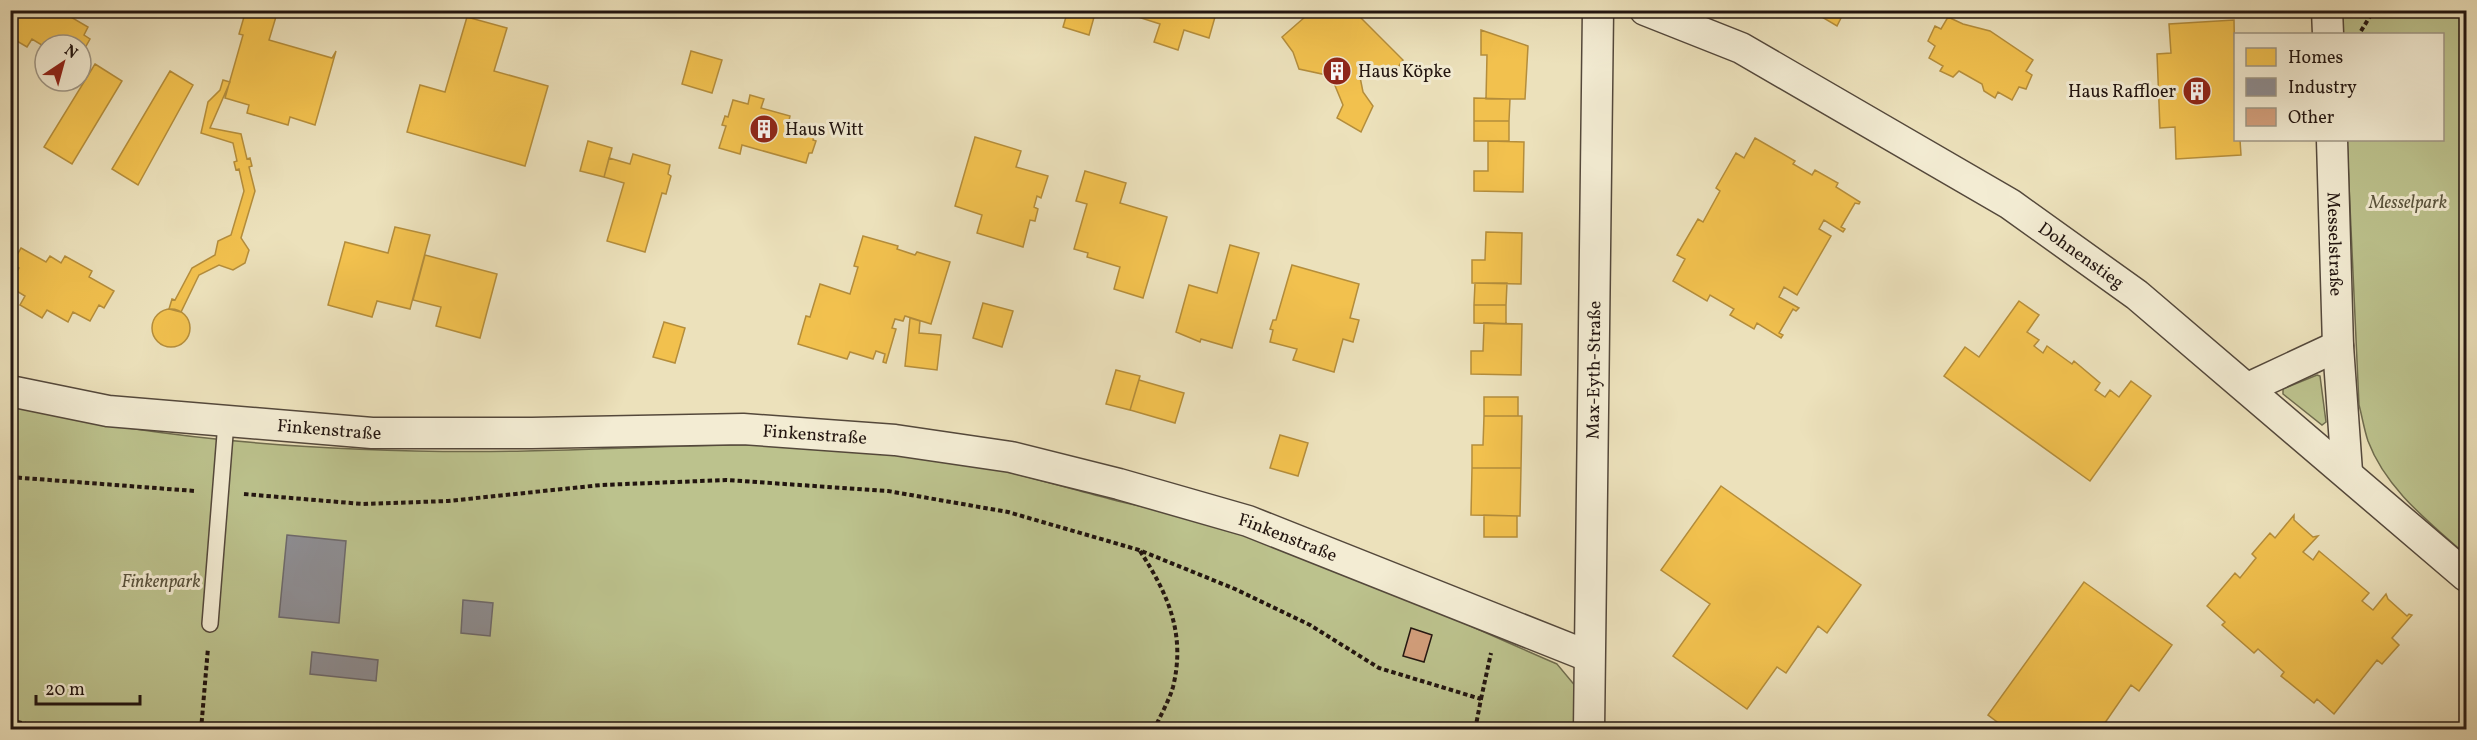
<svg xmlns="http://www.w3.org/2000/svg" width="2477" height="740" font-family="Vollkorn,serif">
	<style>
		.green { fill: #bcc28d; stroke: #6f6c4e; stroke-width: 1.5 }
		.homes { fill: #f2c14e; stroke: #b48d3b; stroke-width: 1.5 }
		.industry { fill: #8d8d92; stroke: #6d696b; stroke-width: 1.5 }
		.building { fill: #d29e7b; stroke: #221510; stroke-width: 1.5 }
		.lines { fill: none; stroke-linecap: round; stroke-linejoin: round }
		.lane-casing { stroke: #54483b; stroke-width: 18 }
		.street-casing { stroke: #54483b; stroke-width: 33 }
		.path { stroke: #221510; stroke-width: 4; stroke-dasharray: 4.5 3; stroke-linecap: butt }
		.lane { stroke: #f3ecd3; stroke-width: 15 }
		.street { stroke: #f3ecd3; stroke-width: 30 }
		.labels { text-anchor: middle; stroke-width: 6; stroke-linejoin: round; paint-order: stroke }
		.poi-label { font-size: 18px; fill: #221510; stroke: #f3ecd3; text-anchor: start }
		.park-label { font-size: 18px; font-style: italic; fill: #58523c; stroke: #f3ecd3 }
		.street-label { font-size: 18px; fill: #221510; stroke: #f3ecd3 }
	</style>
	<rect width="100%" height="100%" fill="#ece1bb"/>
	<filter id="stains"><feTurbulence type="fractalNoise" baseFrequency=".00333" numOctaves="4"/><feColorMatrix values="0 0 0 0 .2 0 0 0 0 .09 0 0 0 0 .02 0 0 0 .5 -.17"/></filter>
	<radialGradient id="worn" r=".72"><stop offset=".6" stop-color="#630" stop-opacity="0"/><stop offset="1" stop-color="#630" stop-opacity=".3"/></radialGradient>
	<!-- green -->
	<path class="green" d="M2341 11H2466V555C2429 522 2386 489 2368 441 2364 429 2362 416 2359 405L2347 140H2442V34H2342Z
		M2317 375 2320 376 2326 422 2322 425 2283 394V389Z
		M11 406C174 443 358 454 526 451 650 449 776 438 900 451 972 459 1040 481 1110 499 1140 507 1172 512 1203 521 1325 557 1441 614 1557 664L1577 688V730H11Z"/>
	<!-- homes -->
	<path class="homes" d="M10 10H59L88 27 84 35 90 39 81 55V45L45 47 32 39 27 47 10 37Z
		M246 10H278L269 40 332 58 336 51 315 125 290 117 288 125 247 113 249 105 225 98 243 35 239 34Z
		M1068 10H1096L1089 35 1063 27Z
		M1137 10H1217L1209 38 1184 30 1178 50 1154 42 1160 24 1135 16Z
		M1353 10 1403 60 1392 76 1368 68 1366 73 1362 72 1360 77 1363 92 1373 106 1361 132 1337 118 1343 105 1331 76 1299 69 1293 52 1282 37 1313 10Z
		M1810 10H1845L1837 26Z
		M467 17 507 28 494 71 548 86 525 166 407 132 420 85 445 92Z
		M1948 17 1963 24 1990 31 2033 60 2026 71 2032 75 2026 89 2019 87 2012 100 1998 92 1995 98 1984 91 1982 84 1959 71 1953 77 1940 71 1943 66 1929 58 1935 46 1928 41 1935 26 1941 29Z
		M2234 20 2236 140H2240L2241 155 2176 159 2175 127 2160 128 2157 54 2171 53 2169 24Z
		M1481 30 1528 46 1525 99H1486L1487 55H1481Z
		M691 51 722 60 712 93 682 84Z
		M95 64 122 81 72 164 44 147Z
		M170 71 193 85 138 185 112 169Z
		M223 80 230 82 210 128 241 134 247 159 250 158 252 166 249 167 255 191 241 238 249 250 245 263 233 270 219 265 199 275 181 312 169 309 172 299 175 300 192 268 215 255 218 241 231 235 244 191 239 169 236 170 234 162 237 161 233 143 201 133 208 102 220 90Z
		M750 95 764 99 761 108 790 116 788 125 815 132 813 140 816 141 812 153H809L806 163 742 145 740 154 719 148 726 126 722 125 725 116 728 117 733 100 748 104Z
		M1474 98 1510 99 1509 121H1474Z
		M1474 121H1509V141H1474Z
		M975 137 1021 151 1016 167 1048 176 1041 198 1037 196 1034 207 1038 209 1035 221 1030 220 1023 247 977 233 982 215 955 206Z
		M1755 138 1795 161 1793 164 1812 175 1815 170 1838 183 1836 187 1860 202 1859 204 1855 203 1841 227 1845 229 1843 232 1824 220 1819 229 1831 236 1797 295 1784 287 1779 297 1799 308 1796 311 1793 309 1779 333 1783 335 1781 338 1757 323 1754 329 1730 315 1734 309 1710 295 1707 301 1673 281 1685 259 1677 255 1698 219 1703 222 1720 191 1716 188 1736 153 1744 158Z
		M588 141 612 148 604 177 580 171Z
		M1488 141 1524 142 1523 192 1474 191V171H1488Z
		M633 154 670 165 668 174 671 176 666 194 662 193 645 252 607 241 624 183 604 177 609 158 630 164Z
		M1085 171 1126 183 1120 203 1167 217 1143 298 1114 289 1120 267 1087 257 1088 253 1074 249 1087 204 1076 201Z
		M395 227 430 235 410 309 377 301 372 317 328 305 345 242 388 253Z
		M1486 232 1522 233 1521 284 1472 283V260H1485Z
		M863 236 898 246 897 249 915 255 917 252 950 262 931 324 905 316 903 321 895 319 892 328 896 329 886 363 883 362 885 354 876 351 873 359 850 352 847 359 798 344 806 316 810 317 820 284 850 294 858 267 854 266Z
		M1230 245 1259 253 1232 348 1201 339 1200 342 1176 332 1189 285 1217 293Z
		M21 248 46 262 50 256 61 263 65 256 92 271 89 277 114 291 104 308 99 305 90 321 73 312 68 322 47 310 42 318 20 305 25 296 10 287V283L19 268 12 264Z
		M425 255 497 274 480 338 436 326 441 307 413 300Z
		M1292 265 1359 284 1350 318 1359 320 1353 342 1343 339 1334 372 1293 360 1297 349 1270 342 1273 330 1270 329 1273 320H1276Z
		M1475 283H1507L1506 305H1474Z
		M2019 301 2039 315 2027 332 2039 340 2034 346 2043 353 2047 346 2072 364 2074 361 2100 383 2095 390 2105 397 2110 390 2119 397 2131 381 2151 396 2090 481 1944 376 1965 347 1979 357Z
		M983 303 1013 311 1002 347 973 338Z
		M1474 305H1506V324L1474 323Z
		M152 328a19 19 0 1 1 38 0a19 19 0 1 1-38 0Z
		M910 318 920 321 919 333 941 335 937 370 905 366Z
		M664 322 685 328 675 363 653 357Z
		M1484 323 1522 324 1521 375 1471 374V351H1483Z
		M1116 370 1140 376 1130 410 1106 404Z
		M1139 380 1184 393 1175 423 1130 410Z
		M1484 397H1518V416H1484Z
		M1484 416H1522L1521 468H1472V445H1483Z
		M1280 435 1308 443 1298 476 1270 468Z
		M1472 468H1521L1520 516 1471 515Z
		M1721 486 1861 585 1827 633 1818 626 1786 673 1777 667 1747 709 1673 656 1710 604 1661 570Z
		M1484 515 1517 516V537H1484Z
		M2294 515V520L2313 537 2318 536 2303 552 2313 560 2319 551 2369 593 2362 601 2373 610 2386 594 2388 599 2407 616 2409 614 2412 615 2392 638 2399 645 2382 664 2377 660 2334 714 2317 699 2314 703 2281 676 2284 672 2258 649 2254 653 2222 625 2225 622 2207 606 2235 573 2240 578 2256 558 2252 554 2270 533 2275 538Z
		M2084 582 2172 645 2139 691 2131 685 2100 730 2089 724 2086 730H2008L1988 715Z"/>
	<!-- industry -->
	<path class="industry" d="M287 535 346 541 339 623 279 617Z
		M463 600 493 603 490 636 461 633Z
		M312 652 378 660 376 681 310 674Z"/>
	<!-- building -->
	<path class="building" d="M1411 628 1432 635 1424 662 1403 656Z"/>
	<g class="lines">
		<!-- lane casing -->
		<g class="lane-casing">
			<path id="lane" d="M210 624 226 422"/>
		</g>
		<!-- street casing -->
		<g class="street-casing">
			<g id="street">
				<path id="s1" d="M1645 10 1741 48 2010 204 2137 295 2466 576"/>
				<path d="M2327 10 2328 34"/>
				<path id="s2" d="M2332 140 2338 346 2347 472"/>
				<path d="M2248 388 2338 346"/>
				<path id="s3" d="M10 391 108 411 372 433H532L743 429 895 440 1011 457 1119 484 1248 521 1588 656"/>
				<path id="s4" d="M1589 730 1598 10"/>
			</g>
		</g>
		<!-- path -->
		<path class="path" d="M2361 31 2374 10
			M10 477 195 491
			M244 494 363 504 448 501 601 485 726 480 888 491 1008 512 1139 550 1235 589 1310 625 1379 668 1481 699 1475 730
			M1140 551C1168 594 1186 634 1173 687 1169 701 1160 716 1154 730
			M1481 699 1491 653
			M10 720 50 730
			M201 730 208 648
			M1009 730H1010"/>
		<!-- lane -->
		<use href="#lane" class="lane"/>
		<!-- street -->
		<use href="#street" class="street"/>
	</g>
	<!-- icons -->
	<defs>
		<g id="building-disc" transform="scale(1.5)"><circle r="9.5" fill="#8f2418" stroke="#f3ecd3"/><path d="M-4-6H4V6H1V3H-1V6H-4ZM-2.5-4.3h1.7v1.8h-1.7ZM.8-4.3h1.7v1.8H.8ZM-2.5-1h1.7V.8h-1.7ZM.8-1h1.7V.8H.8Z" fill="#fff"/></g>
	</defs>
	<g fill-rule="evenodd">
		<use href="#building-disc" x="1337" y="71"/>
		<use href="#building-disc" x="2197" y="91"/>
		<use href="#building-disc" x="764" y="129"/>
	</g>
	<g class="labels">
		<!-- poi labels -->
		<g class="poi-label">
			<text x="1358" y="77">Haus Köpke</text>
			<text x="2176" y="97" text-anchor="end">Haus Raffloer</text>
			<text x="785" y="135">Haus Witt</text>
		</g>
		<!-- park labels -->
		<g class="park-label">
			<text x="2408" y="208">Messelpark</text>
			<text x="161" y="587">Finkenpark</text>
		</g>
		<!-- street labels -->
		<g class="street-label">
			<text dy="6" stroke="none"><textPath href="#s2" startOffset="104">Messelstraße</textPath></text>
			<text dy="6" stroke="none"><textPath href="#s1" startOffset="502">Dohnenstieg</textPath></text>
			<text dy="6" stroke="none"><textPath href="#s4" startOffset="360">Max-Eyth-Straße</textPath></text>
			<text dy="6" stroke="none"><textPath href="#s3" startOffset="322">Finkenstraße</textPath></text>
			<text dy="6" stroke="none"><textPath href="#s3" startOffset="808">Finkenstraße</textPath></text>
			<text dy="6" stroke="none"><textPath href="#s3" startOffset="1294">Finkenstraße</textPath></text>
		</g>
	</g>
	<!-- margin -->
	<rect width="2477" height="740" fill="none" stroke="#ece1bb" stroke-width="36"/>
	<rect x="12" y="12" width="2453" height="716" fill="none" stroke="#221510" stroke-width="3"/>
	<rect x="18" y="18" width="2441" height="704" fill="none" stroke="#221510" stroke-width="1.5"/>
	<!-- legend -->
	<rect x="2234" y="33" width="210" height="108" fill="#f3ecd3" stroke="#9f9685" stroke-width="1.5"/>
	<rect x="2246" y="48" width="30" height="18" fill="#f2c14e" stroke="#9f9685" stroke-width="1.5"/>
	<text x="2288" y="63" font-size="18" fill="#221510">Homes</text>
	<rect x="2246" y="78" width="30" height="18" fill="#8d8d92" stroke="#9f9685" stroke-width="1.5"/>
	<text x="2288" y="93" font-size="18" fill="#221510">Industry</text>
	<rect x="2246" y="108" width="30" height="18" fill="#d29e7b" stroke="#9f9685" stroke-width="1.5"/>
	<text x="2288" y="123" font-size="18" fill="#221510">Other</text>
	<!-- north arrow -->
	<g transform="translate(63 63) rotate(36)"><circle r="28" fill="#f3ecd3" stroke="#9f9685" stroke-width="1.5"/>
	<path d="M0-4.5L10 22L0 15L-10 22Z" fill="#8f2418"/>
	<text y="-9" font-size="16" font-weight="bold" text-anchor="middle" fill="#221510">N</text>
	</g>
	<!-- scale -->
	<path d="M36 695v9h104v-9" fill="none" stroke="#221510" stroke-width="3"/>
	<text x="45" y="695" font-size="18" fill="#221510" stroke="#f3ecd3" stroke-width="4.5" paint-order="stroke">20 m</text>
	<rect width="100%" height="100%" filter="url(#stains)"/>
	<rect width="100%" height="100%" fill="url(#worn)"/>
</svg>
